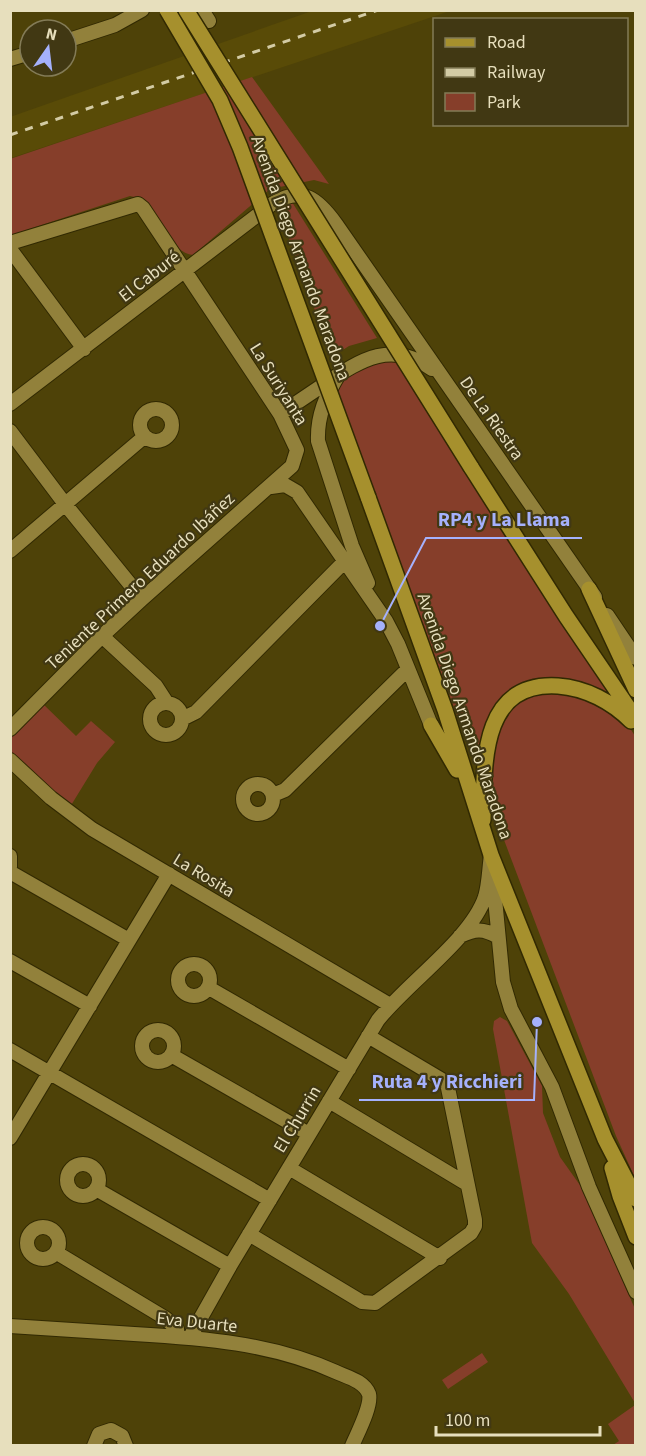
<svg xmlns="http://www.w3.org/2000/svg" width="646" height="1456" font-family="'Source Sans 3',sans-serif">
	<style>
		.built { fill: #594b07 }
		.green { fill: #863e2a }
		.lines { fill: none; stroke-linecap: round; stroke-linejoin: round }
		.minor-casing { stroke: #312902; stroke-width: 16 }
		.major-casing { stroke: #312902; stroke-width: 18 }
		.minor { stroke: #92813b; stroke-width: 14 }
		.major { stroke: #a6902d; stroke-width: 15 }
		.rail { stroke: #d3cba5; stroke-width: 3; stroke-dasharray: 8 8; stroke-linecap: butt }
		.major-bridge-casing { stroke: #312902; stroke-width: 18; stroke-linecap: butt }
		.major-bridge { stroke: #a6902d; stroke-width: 15 }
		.labels { text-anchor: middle; stroke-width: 4.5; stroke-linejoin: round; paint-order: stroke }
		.street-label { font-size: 18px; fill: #e7dfbd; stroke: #413813 }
		.leader { fill: none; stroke: #a5b1fc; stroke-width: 2 }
		.callout-dot { fill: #a5b1fc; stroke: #413813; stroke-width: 2 }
		.callout-label { font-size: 20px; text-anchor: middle; font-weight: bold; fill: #a5b1fc; stroke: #413813; stroke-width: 4.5; stroke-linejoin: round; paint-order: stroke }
	</style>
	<rect width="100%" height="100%" fill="#4e4208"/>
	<!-- built -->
	<path class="built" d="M312 11H450L11 158 10 117Z"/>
	<!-- green -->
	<path class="green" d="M252 77 329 184 314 180 270 189 193 255C172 253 151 214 138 198L130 196 11 235 10 159Z
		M292 202 377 338 349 346 332 357 278 209Z
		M398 359 635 736V1178L616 1136 374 496 337 388C350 365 373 363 398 359Z
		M42 703 76 736 91 721 115 742 97 763 70 807 11 755V735Z
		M500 1017 507 1021 542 1086 543 1113 560 1157 582 1188 635 1309V1403L569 1294 532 1243 493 1029 494 1021Z
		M482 1353 488 1362 448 1389 442 1380Z
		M635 1405V1445H613L619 1441 608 1424Z"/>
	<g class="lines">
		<!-- minor casing -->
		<g class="minor-casing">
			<path id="minor" d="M202 10 209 21
				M66 41 115 25 142 10
				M10 59 30 53
				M10 243 138 204 143 208 280 414 297 450 292 466 142 599 102 636 10 729
				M10 249 84 349
				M339 374C326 396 317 415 318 441L352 546 368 583
				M10 404 272 204C302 185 318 199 336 224L595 597
				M140 425a16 16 0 1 1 32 0a16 16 0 1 1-32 0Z
				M280 414C295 404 311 393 326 383 362 359 392 340 432 369
				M10 431 65 504 142 599
				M271 487 285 485 297 492 386 621 398 644 431 725
				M10 551 144 437
				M607 615 636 658
				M102 636 156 686 167 703
				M150 719a16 16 0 1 1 32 0a16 16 0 1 1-32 0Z
				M182 719 196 712 345 561
				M10 760 51 798 92 829 390 1005
				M243 799a15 15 0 1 1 30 0a15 15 0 1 1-30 0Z
				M273 795 285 790 408 669
				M10 856V867
				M10 872 129 940
				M493 878 503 982 511 1009 552 1087 589 1187 636 1292
				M460 936C475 929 483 928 498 937
				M10 961 90 1006
				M178 980a16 16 0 1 1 32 0a16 16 0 1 1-32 0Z
				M209 988 349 1069
				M142 1046a16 16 0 1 1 32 0a16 16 0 1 1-32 0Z
				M10 1050 270 1200
				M171 1055 309 1134
				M329 1101 467 1184
				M10 1138 169 874
				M67 1180a16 16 0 1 1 32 0a16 16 0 1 1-32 0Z
				M289 1168 440 1258
				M96 1189 230 1266
				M27 1243a16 16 0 1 1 32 0a16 16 0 1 1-32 0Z
				M249 1234 362 1302 375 1303 471 1233 475 1226V1220L447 1083 368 1036
				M57 1253 165 1318 177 1329 178 1337
				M10 1326C52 1329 93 1331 134 1334 203 1338 271 1343 336 1372 347 1377 364 1381 369 1394 372 1406 357 1434 352 1446
				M190 1337 230 1266 378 1020C407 983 471 939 485 897 489 884 489 868 491 855
				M94 1446 99 1434 111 1430 122 1436 126 1446"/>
		</g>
		<!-- major casing -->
		<g class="major-casing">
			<path id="major" d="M471 467 566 616 636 719
				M368 497 445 710 491 855 605 1139 636 1199
				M589 589 636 690
				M431 725 457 770
				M483 820C484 765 480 681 558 686 586 688 612 702 631 721
				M612 1168 620 1196 636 1237"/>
		</g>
		<!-- minor -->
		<use href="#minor" class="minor"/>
		<!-- major -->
		<use href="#major" class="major"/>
		<!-- rail -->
		<path class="rail" d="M10 135 378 10"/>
		<!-- major-bridge casing -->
		<g class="major-bridge-casing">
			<path id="major-bridge" d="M167 10 220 100 240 147 368 497
				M186 10 471 467"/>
		</g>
		<!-- major-bridge -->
		<use href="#major-bridge" class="major-bridge"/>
	</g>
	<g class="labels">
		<!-- street labels -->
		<g class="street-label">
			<text transform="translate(301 258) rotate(70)" y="6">Avenida Diego Armando Maradona</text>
			<text transform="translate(149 276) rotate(-38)" y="6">El Caburé</text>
			<text transform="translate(279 384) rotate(58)" y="6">La Suriyanta</text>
			<text transform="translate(492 418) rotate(55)" y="6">De La Riestra</text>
			<text transform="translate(140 581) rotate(-43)" y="6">Teniente Primero Eduardo Ibáñez</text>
			<text transform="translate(465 716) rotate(71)" y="6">Avenida Diego Armando Maradona</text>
			<text transform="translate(204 875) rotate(31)" y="6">La Rosita</text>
			<text transform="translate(297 1119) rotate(-59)" y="6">El Churrin</text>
			<text transform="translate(197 1322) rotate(6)" y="6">Eva Duarte</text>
		</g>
	</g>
	<!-- callouts -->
	<path class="leader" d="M380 626L426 538H582M537 1022L534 1100H359"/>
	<g class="callout-dot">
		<circle cx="380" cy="626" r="6"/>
		<circle cx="537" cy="1022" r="6"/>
	</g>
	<g class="callout-label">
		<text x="504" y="526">RP4 y La Llama</text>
		<text x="447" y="1088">Ruta 4 y Ricchieri</text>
	</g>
	<!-- border -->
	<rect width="646" height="1456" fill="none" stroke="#e7dfbd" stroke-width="24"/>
	<!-- legend -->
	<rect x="433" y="18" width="195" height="108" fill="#413813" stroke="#837b57" stroke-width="1.5"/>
	<rect x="445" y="38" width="30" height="9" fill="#a6902d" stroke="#837b57" stroke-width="1.5"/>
	<text x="487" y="48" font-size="18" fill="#e7dfbd">Road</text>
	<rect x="445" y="68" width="30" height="9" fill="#d3cba5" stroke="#837b57" stroke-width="1.5"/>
	<text x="487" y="78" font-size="18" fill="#e7dfbd">Railway</text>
	<rect x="445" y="93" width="30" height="18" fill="#863e2a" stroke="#837b57" stroke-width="1.5"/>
	<text x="487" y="108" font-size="18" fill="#e7dfbd">Park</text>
	<!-- north arrow -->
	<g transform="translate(48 48) rotate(14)"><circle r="28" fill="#413813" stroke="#837b57" stroke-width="1.5"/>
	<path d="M0-4.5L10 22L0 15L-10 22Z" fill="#a5b1fc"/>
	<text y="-9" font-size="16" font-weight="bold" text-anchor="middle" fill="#e7dfbd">N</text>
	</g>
	<!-- scale -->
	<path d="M436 1426v9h164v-9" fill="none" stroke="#e7dfbd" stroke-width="3"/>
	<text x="445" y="1426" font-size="18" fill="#e7dfbd" stroke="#413813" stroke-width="4.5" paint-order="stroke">100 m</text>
</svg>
